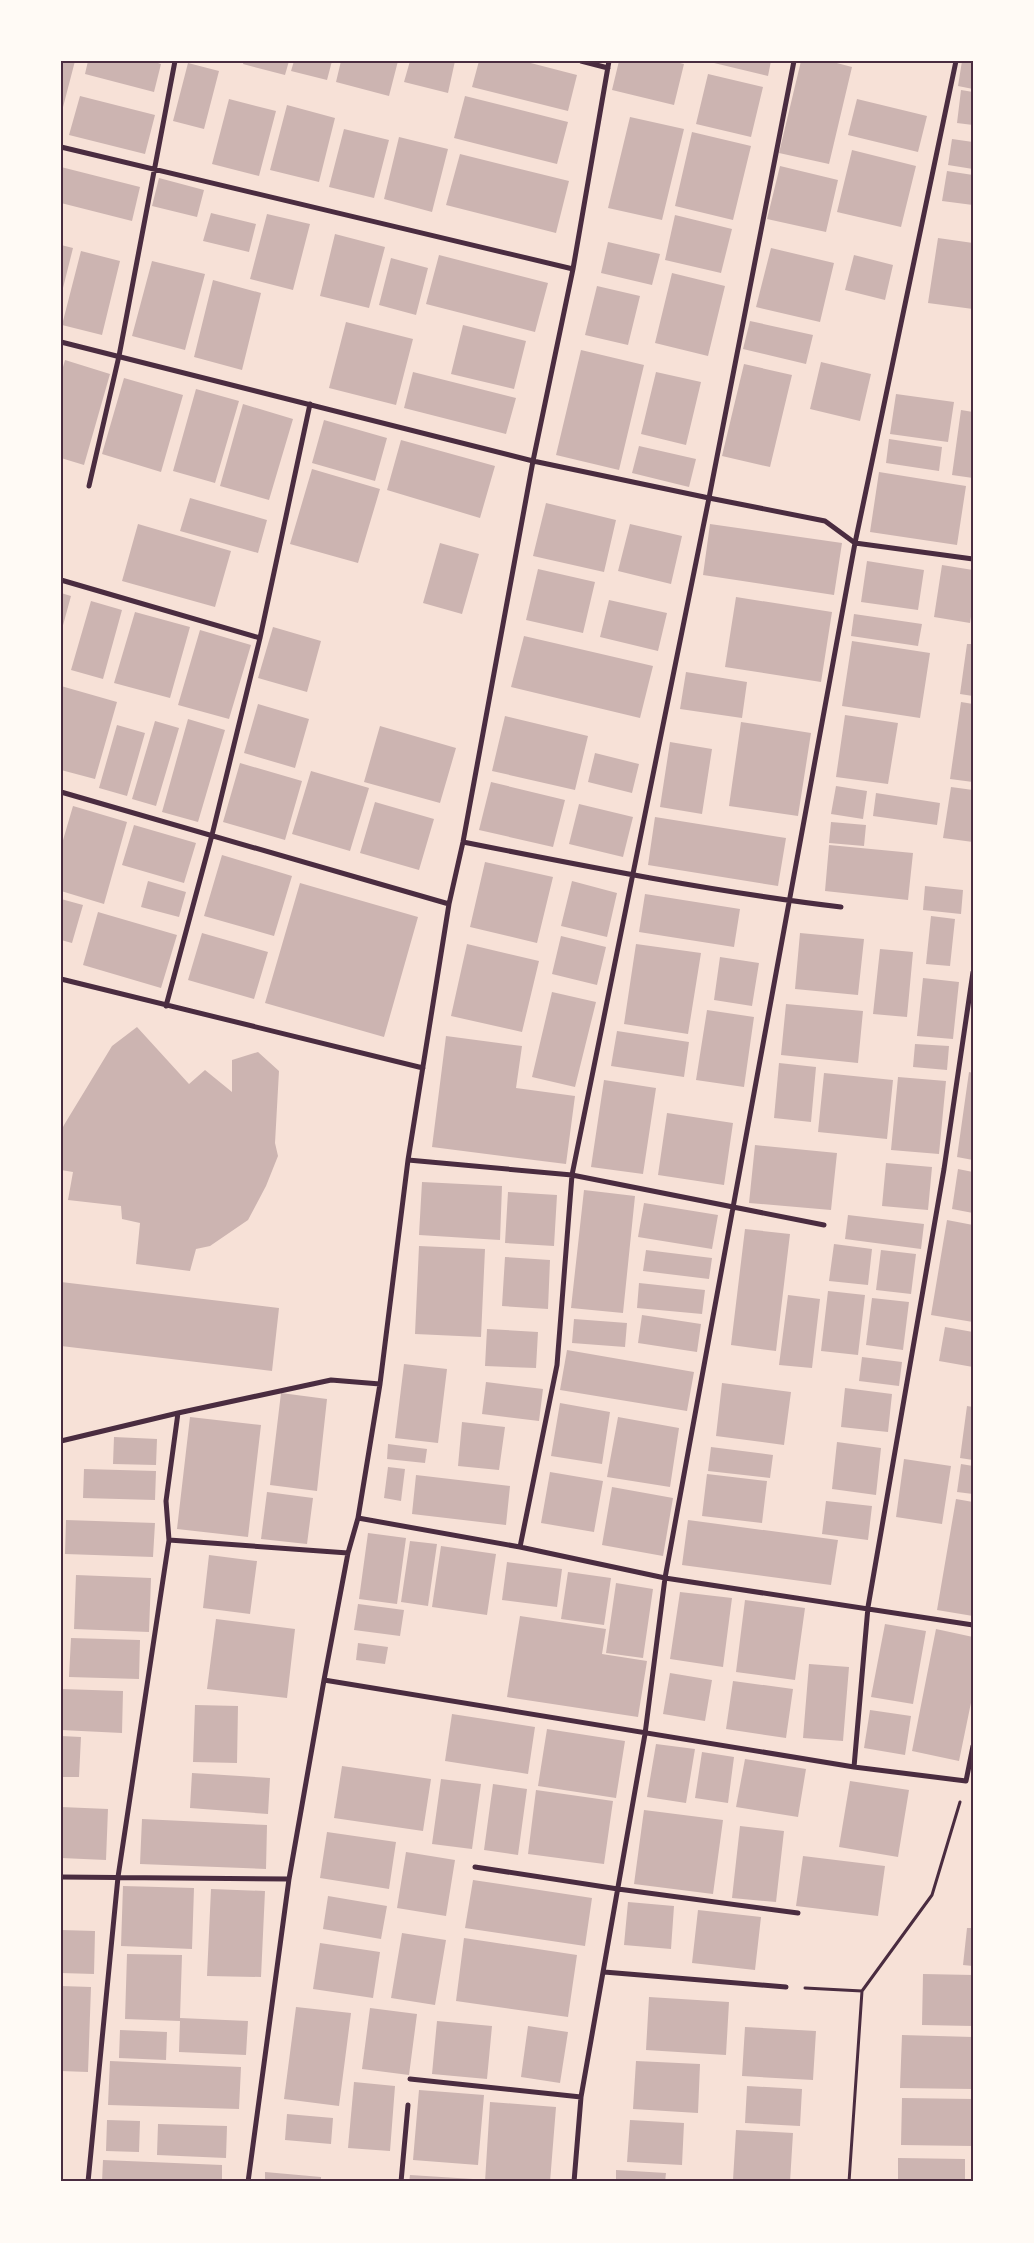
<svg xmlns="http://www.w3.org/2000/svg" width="1034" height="2243" font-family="Cabin,sans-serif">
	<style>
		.building { fill: #ccb4b1 }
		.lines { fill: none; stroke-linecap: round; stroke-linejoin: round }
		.path { stroke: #4a2c40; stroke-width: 3 }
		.minor { stroke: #4a2c40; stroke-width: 5 }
		.neatline { fill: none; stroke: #4a2c40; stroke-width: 2 }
	</style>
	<rect width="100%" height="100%" fill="#f7e1d7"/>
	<!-- building -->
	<path class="building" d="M61 61H75L62 111H61Z
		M88 61H152L161 64 154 92 85 74Z
		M244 61H289L285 75 243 64Z
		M294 61H332L327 80 291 71Z
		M341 61H398L389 96 336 82Z
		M410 61H455L448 93 404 82Z
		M479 61H523L577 75 568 111 472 87Z
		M619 61H672L684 64 674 105 612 90Z
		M714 61H771L768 76 714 63Z
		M801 61H829L852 67 829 164 779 153Z
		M962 61 973 62V89L958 86Z
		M188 63 219 71 204 129 173 121Z
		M708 74 763 87 751 137 696 124Z
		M961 90 973 92V125L957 123Z
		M80 96 155 115 145 154 69 135Z
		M465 96 568 122 557 164 454 138Z
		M229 99 276 111 259 176 212 164Z
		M857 99 927 116 918 152 848 135Z
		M287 105 335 118 319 182 270 170Z
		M630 117 684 129 662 220 608 208Z
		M344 129 389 140 374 198 329 187Z
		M692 132 751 146 733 220 675 206Z
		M399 137 448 149 432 212 384 199Z
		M952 139 973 142V169L948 165Z
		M852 150 916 166 901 227 837 212Z
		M460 154 569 181 556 233 446 205Z
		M780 166 838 180 826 232 767 219Z
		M61 167 140 187 132 221 61 203Z
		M947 171 973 175V205L942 201Z
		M159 178 204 190 197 217 152 206Z
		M211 213 256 224 249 252 203 241Z
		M267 214 310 224 293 290 250 279Z
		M675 215 732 229 721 273 665 260Z
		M335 234 385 247 369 308 320 296Z
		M938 238 973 243V309L928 303Z
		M608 242 660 254 652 285 601 273Z
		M61 245 73 248 62 292H61Z
		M771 248 834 263 820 322 756 307Z
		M81 251 120 261 102 335 62 325Z
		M439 255 548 283 535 332 426 304Z
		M854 255 893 265 885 300 845 290Z
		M391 258 428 268 416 315 379 305Z
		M152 261 205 274 185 350 132 336Z
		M672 273 725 286 708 356 655 343Z
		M213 280 261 293 242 370 194 357Z
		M597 286 640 296 628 345 585 335Z
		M750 321 813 335 806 364 743 349Z
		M346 322 413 339 396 405 329 388Z
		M463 325 526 341 514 389 451 374Z
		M581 350 644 365 619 470 556 455Z
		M65 360 110 374 84 465 61 458V374Z
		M821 362 871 374 860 421 810 409Z
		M744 364 792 375 770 467 722 456Z
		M413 372 516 398 506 434 404 408Z
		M656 372 701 382 686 445 641 434Z
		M124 378 183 395 161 472 102 454Z
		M196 389 239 401 215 483 173 471Z
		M896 394 954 402 948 442 890 434Z
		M243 404 293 419 269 500 220 486Z
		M961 410 973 412V478L952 475Z
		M324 420 387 438 375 481 312 463Z
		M889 439 942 447 939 471 886 463Z
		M401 440 495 466 480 518 387 490Z
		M639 446 696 459 689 487 632 473Z
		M312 469 380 489 358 563 290 544Z
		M879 472 966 486 957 545 870 532Z
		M190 498 267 520 258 553 180 531Z
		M546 503 616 520 604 572 533 556Z
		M138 524 231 551 215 607 122 581Z
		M630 524 682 536 671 584 618 571Z
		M710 524 842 543 834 595 703 575Z
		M440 543 479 554 462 614 423 603Z
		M867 561 924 570 918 610 861 602Z
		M942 565 973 570V604L970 623 934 617Z
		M538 569 595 582 583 633 526 620Z
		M61 593 71 596 62 629H61Z
		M736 597 832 612 821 682 725 667Z
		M609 600 667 613 658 651 600 637Z
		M91 601 122 610 103 679 71 670Z
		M135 612 190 627 170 698 114 683Z
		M854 614 922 624 918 646 851 636Z
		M273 627 321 641 307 692 258 678Z
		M200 630 251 645 229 719 178 705Z
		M524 636 653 666 640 718 511 687Z
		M852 641 930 653 920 718 842 706Z
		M967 644H973V696L960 694Z
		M686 672 747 682 742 718 680 709Z
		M61 686 117 702 95 779 61 770Z
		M961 702 973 704V782L950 779Z
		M258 704 309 719 295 768 244 753Z
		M845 715 898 723 888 784 836 777Z
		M505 716 588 736 575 790 492 771Z
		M188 719 225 730 198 822 162 812Z
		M155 721 179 728 156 806 132 799Z
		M741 722 811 733 798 816 729 806Z
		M117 725 145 733 127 796 99 788Z
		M380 726 456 748 440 803 364 782Z
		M670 742 712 749 702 814 660 807Z
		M595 753 639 764 632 793 588 782Z
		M240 763 302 781 285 840 223 822Z
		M311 771 369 788 350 851 292 834Z
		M491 782 565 800 553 847 479 830Z
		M836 786 867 791 863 819 831 814Z
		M951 787 973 790V842L943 838Z
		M876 793 940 803 937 825 873 816Z
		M375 802 434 819 419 870 360 853Z
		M579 804 633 817 623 857 569 844Z
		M73 806 127 822 104 904 61 891V847Z
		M655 817 786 838 778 886 648 865Z
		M831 822 866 825 864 846 829 843Z
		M134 825 196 843 184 883 122 865Z
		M829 845 913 853 908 900 825 891Z
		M222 855 292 876 274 936 204 916Z
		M485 862 553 877 537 943 470 927Z
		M148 881 186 892 179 917 141 907Z
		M572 881 617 893 607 937 561 926Z
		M300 883 418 917 384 1037 265 1003Z
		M925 886 963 890 961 914 923 910Z
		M645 894 740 909 734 947 639 932Z
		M61 899 83 905 72 943 61 940Z
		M98 912 177 935 161 988 83 965Z
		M931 916 955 919 950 966 926 964Z
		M202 933 268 952 254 999 188 980Z
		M800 933 864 939 858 995 795 989Z
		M561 936 606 947 597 985 552 974Z
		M467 944 539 961 522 1032 451 1016Z
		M636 944 701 953 688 1034 624 1024Z
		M880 949 913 952 907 1017 873 1014Z
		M720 957 759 963 752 1006 714 1000Z
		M923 978 959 982 953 1039 917 1036Z
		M552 992 596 1002 575 1087 532 1077Z
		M786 1004 863 1011 858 1063 781 1055Z
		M707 1010 754 1017 744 1087 696 1080Z
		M137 1027 189 1084 205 1070 232 1092V1060L258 1052 279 1071 275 1143 278 1156 266 1186 248 1220 210 1246 196 1249 190 1271 136 1264 140 1223 122 1219 121 1206 68 1200 73 1172 61 1170V1131L64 1125 112 1046Z
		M617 1031 689 1042 684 1077 611 1066Z
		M446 1036 522 1046 516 1088 575 1096 566 1164 432 1147Z
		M915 1044 949 1046 947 1070 913 1067Z
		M779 1063 816 1067 811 1122 774 1118Z
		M969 1072 973 1073V1160L957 1157Z
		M824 1073 893 1080 887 1139 818 1132Z
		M898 1077 946 1081 939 1154 891 1150Z
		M604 1080 656 1088 643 1174 591 1167Z
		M667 1113 733 1123 724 1185 658 1175Z
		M755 1145 837 1153 831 1210 749 1203Z
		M886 1163 932 1167 928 1210 882 1206Z
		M958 1169 973 1172V1213L952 1209Z
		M422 1182 502 1186 500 1240 419 1235Z
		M584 1190 635 1196 623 1313 571 1308Z
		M508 1192 557 1195 554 1246 505 1243Z
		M644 1203 718 1215 712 1249 638 1237Z
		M848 1215 924 1224 921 1249 845 1239Z
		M947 1220 973 1225V1322L931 1315Z
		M745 1229 790 1234 776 1351 731 1345Z
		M834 1244 872 1249 868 1285 829 1281Z
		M419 1246 485 1249 481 1337 415 1334Z
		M646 1250 712 1258 709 1279 643 1271Z
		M881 1250 916 1254 911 1294 876 1290Z
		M505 1257 550 1260 548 1309 502 1306Z
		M61 1282 279 1308 272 1371 61 1346Z
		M639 1283 705 1290 702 1314 637 1308Z
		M828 1291 865 1295 858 1355 821 1351Z
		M788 1295 820 1299 812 1368 779 1365Z
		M872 1298 909 1302 903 1350 866 1345Z
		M642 1315 701 1324 697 1352 638 1343Z
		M574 1319 627 1323 625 1347 572 1343Z
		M945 1327 973 1332V1367L939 1361Z
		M487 1329 538 1332 536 1368 485 1366Z
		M567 1350 694 1372 687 1411 560 1390Z
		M862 1357 902 1362 899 1386 859 1381Z
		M404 1364 447 1369 438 1443 395 1438Z
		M486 1382 543 1389 539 1421 482 1414Z
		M722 1383 791 1392 784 1445 716 1436Z
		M845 1388 892 1394 888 1432 841 1427Z
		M281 1393 327 1399 317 1491 270 1485Z
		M560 1403 610 1412 602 1464 551 1456Z
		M967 1406 973 1407V1460L960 1458Z
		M190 1417 261 1425 248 1537 177 1529Z
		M618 1417 679 1428 670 1487 607 1477Z
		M462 1422 505 1427 499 1470 458 1466Z
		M114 1437 157 1439 156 1465 113 1464Z
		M837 1442 881 1448 876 1495 832 1489Z
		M388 1444 427 1449 425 1463 387 1459Z
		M711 1447 773 1455 770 1478 708 1471Z
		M904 1459 951 1466 942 1524 896 1517Z
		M961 1464 973 1466V1494L957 1492Z
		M388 1467 405 1469 401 1501 384 1498Z
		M84 1469 156 1471 155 1500 83 1498Z
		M550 1472 603 1481 594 1532 541 1523Z
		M707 1474 767 1481 762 1523 702 1516Z
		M416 1475 510 1486 506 1525 412 1514Z
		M612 1487 673 1498 663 1556 602 1545Z
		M267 1492 313 1498 307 1544 261 1539Z
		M956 1499 973 1502V1616L937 1610Z
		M826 1501 872 1506 868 1540 822 1534Z
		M66 1520 155 1523 153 1557 65 1554Z
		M688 1520 838 1540 831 1585 682 1565Z
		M368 1533 406 1538 397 1604 359 1599Z
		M410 1541 437 1544 428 1606 401 1602Z
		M441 1546 496 1554 487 1615 432 1607Z
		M209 1555 257 1561 250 1614 203 1608Z
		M507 1562 562 1569 557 1607 502 1600Z
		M568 1572 611 1578 604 1625 561 1619Z
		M76 1575 151 1578 149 1632 74 1629Z
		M616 1583 653 1589 643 1658 606 1653Z
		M680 1592 732 1598 723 1667 670 1659Z
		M745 1600 805 1608 795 1680 736 1672Z
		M358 1604 404 1610 400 1636 354 1630Z
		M520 1616 606 1629 602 1654 647 1661 638 1717 507 1697Z
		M216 1619 295 1629 287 1698 207 1689Z
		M885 1624 926 1631 913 1704 871 1697Z
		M936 1629 973 1637V1693L959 1761 912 1751Z
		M71 1638 140 1640 139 1679 69 1677Z
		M358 1643 388 1647 385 1664 356 1660Z
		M809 1664 849 1667 843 1741 803 1738Z
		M670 1673 712 1680 705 1721 663 1714Z
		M733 1681 793 1689 786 1738 726 1729Z
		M61 1689 123 1691 122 1733 61 1730Z
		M195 1705 238 1706 237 1763 193 1762Z
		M870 1710 911 1716 905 1755 864 1748Z
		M452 1714 535 1727 528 1774 445 1761Z
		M547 1729 625 1741 616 1798 538 1786Z
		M61 1736 81 1737 79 1777H61Z
		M656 1744 695 1749 686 1803 647 1797Z
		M702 1752 734 1757 728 1803 695 1798Z
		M745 1759 806 1769 798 1817 736 1807Z
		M342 1766 431 1779 423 1831 334 1818Z
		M192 1773 270 1778 268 1814 190 1808Z
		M441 1779 481 1784 472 1849 432 1844Z
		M850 1781 909 1790 898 1857 839 1847Z
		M493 1784 527 1789 518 1855 484 1850Z
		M536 1790 613 1801 604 1864 528 1854Z
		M61 1807 108 1809 106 1860 61 1858Z
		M644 1810 723 1820 713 1894 634 1884Z
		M142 1819 267 1825 266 1869 140 1864Z
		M740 1826 784 1831 776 1902 732 1898Z
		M327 1832 396 1842 389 1889 320 1878Z
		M406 1852 455 1860 446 1916 397 1908Z
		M803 1856 885 1866 878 1916 796 1906Z
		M473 1880 592 1898 585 1946 465 1928Z
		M123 1886 194 1888 192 1949 121 1946Z
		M211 1889 265 1891 261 1977 207 1976Z
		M328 1896 387 1906 381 1939 323 1929Z
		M628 1902 674 1906 671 1949 624 1945Z
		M698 1910 761 1917 755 1970 692 1963Z
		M967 1928H973V1966L963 1965Z
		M61 1930 95 1931 94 1974 61 1973Z
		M402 1933 446 1940 435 2005 391 1998Z
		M464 1938 577 1955 568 2017 456 2001Z
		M320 1943 380 1952 373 1998 313 1989Z
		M127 1954 182 1955 180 2018 248 2021 246 2055 179 2052 180 2021 125 2019Z
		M923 1974 973 1975V2026L922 2025Z
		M61 1986 91 1987 88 2072 61 2071Z
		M649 1997 729 2002 726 2055 646 2050Z
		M296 2007 351 2013 339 2106 284 2099Z
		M370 2008 417 2014 409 2075 362 2069Z
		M437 2021 492 2026 487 2079 432 2074Z
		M528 2026 568 2032 560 2083 521 2077Z
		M745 2027 816 2031 813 2080 742 2076Z
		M120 2030 167 2032 166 2060 119 2058Z
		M902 2035 973 2037V2089L900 2088Z
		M110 2061 241 2067 239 2109 108 2105Z
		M636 2061 700 2064 698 2113 633 2109Z
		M354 2082 395 2086 390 2151 348 2148Z
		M747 2086 802 2089 800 2126 745 2123Z
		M419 2090 484 2095 478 2165 413 2160Z
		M902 2098 973 2099V2146L901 2145Z
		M490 2102 556 2107 550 2182H485Z
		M287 2114 333 2118 331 2144 285 2140Z
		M107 2120 140 2121 139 2152 106 2151Z
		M630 2120 684 2123 682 2165 627 2162Z
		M158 2124 227 2126 226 2158 157 2155Z
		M736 2130 793 2133 790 2182 733 2180Z
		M898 2158 965 2159V2182H898Z
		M103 2160 222 2165V2182H102Z
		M616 2170 666 2173 665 2182H616Z
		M265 2172 321 2177V2182H265Z
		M410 2175 473 2179V2182H409Z"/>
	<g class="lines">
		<!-- path -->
		<path class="path" d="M805 1988 862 1991
			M849 2182 862 1991 932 1895 960 1802"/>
		<!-- minor -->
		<path class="minor" d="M581 61 608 68
			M61 147 573 269
			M61 342 533 461 709 498 825 521 855 543 973 559
			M89 486 119 356 175 61
			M61 580 260 638
			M61 792 449 904
			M463 842C589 867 715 892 841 907
			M61 979 423 1068
			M166 1006 212 835 260 638 310 404
			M408 1160 572 1175 824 1225
			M61 1441 178 1413 331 1380 380 1384
			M358 1518 520 1547 665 1578 973 1625
			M169 1540 348 1553
			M520 1547 557 1365 572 1175 709 498 794 61
			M324 1680 854 1767 966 1781 973 1746
			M854 1767 868 1607 944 1169 973 972
			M475 1867 618 1889 798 1913
			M61 1877 289 1879
			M604 1972 786 1987
			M410 2079 581 2097
			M88 2182 118 1877 169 1540 166 1501 178 1413
			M248 2182 289 1879 324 1680 348 1553 358 1518 380 1384 408 1160 449 904 463 842 533 461 573 269 609 61
			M401 2182 408 2105
			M574 2182 581 2097 645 1734 665 1578 855 543 956 61"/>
	</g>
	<!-- border -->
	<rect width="1034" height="2243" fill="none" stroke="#fffaf5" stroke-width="125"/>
	<rect x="62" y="62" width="910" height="2118" class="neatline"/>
</svg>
